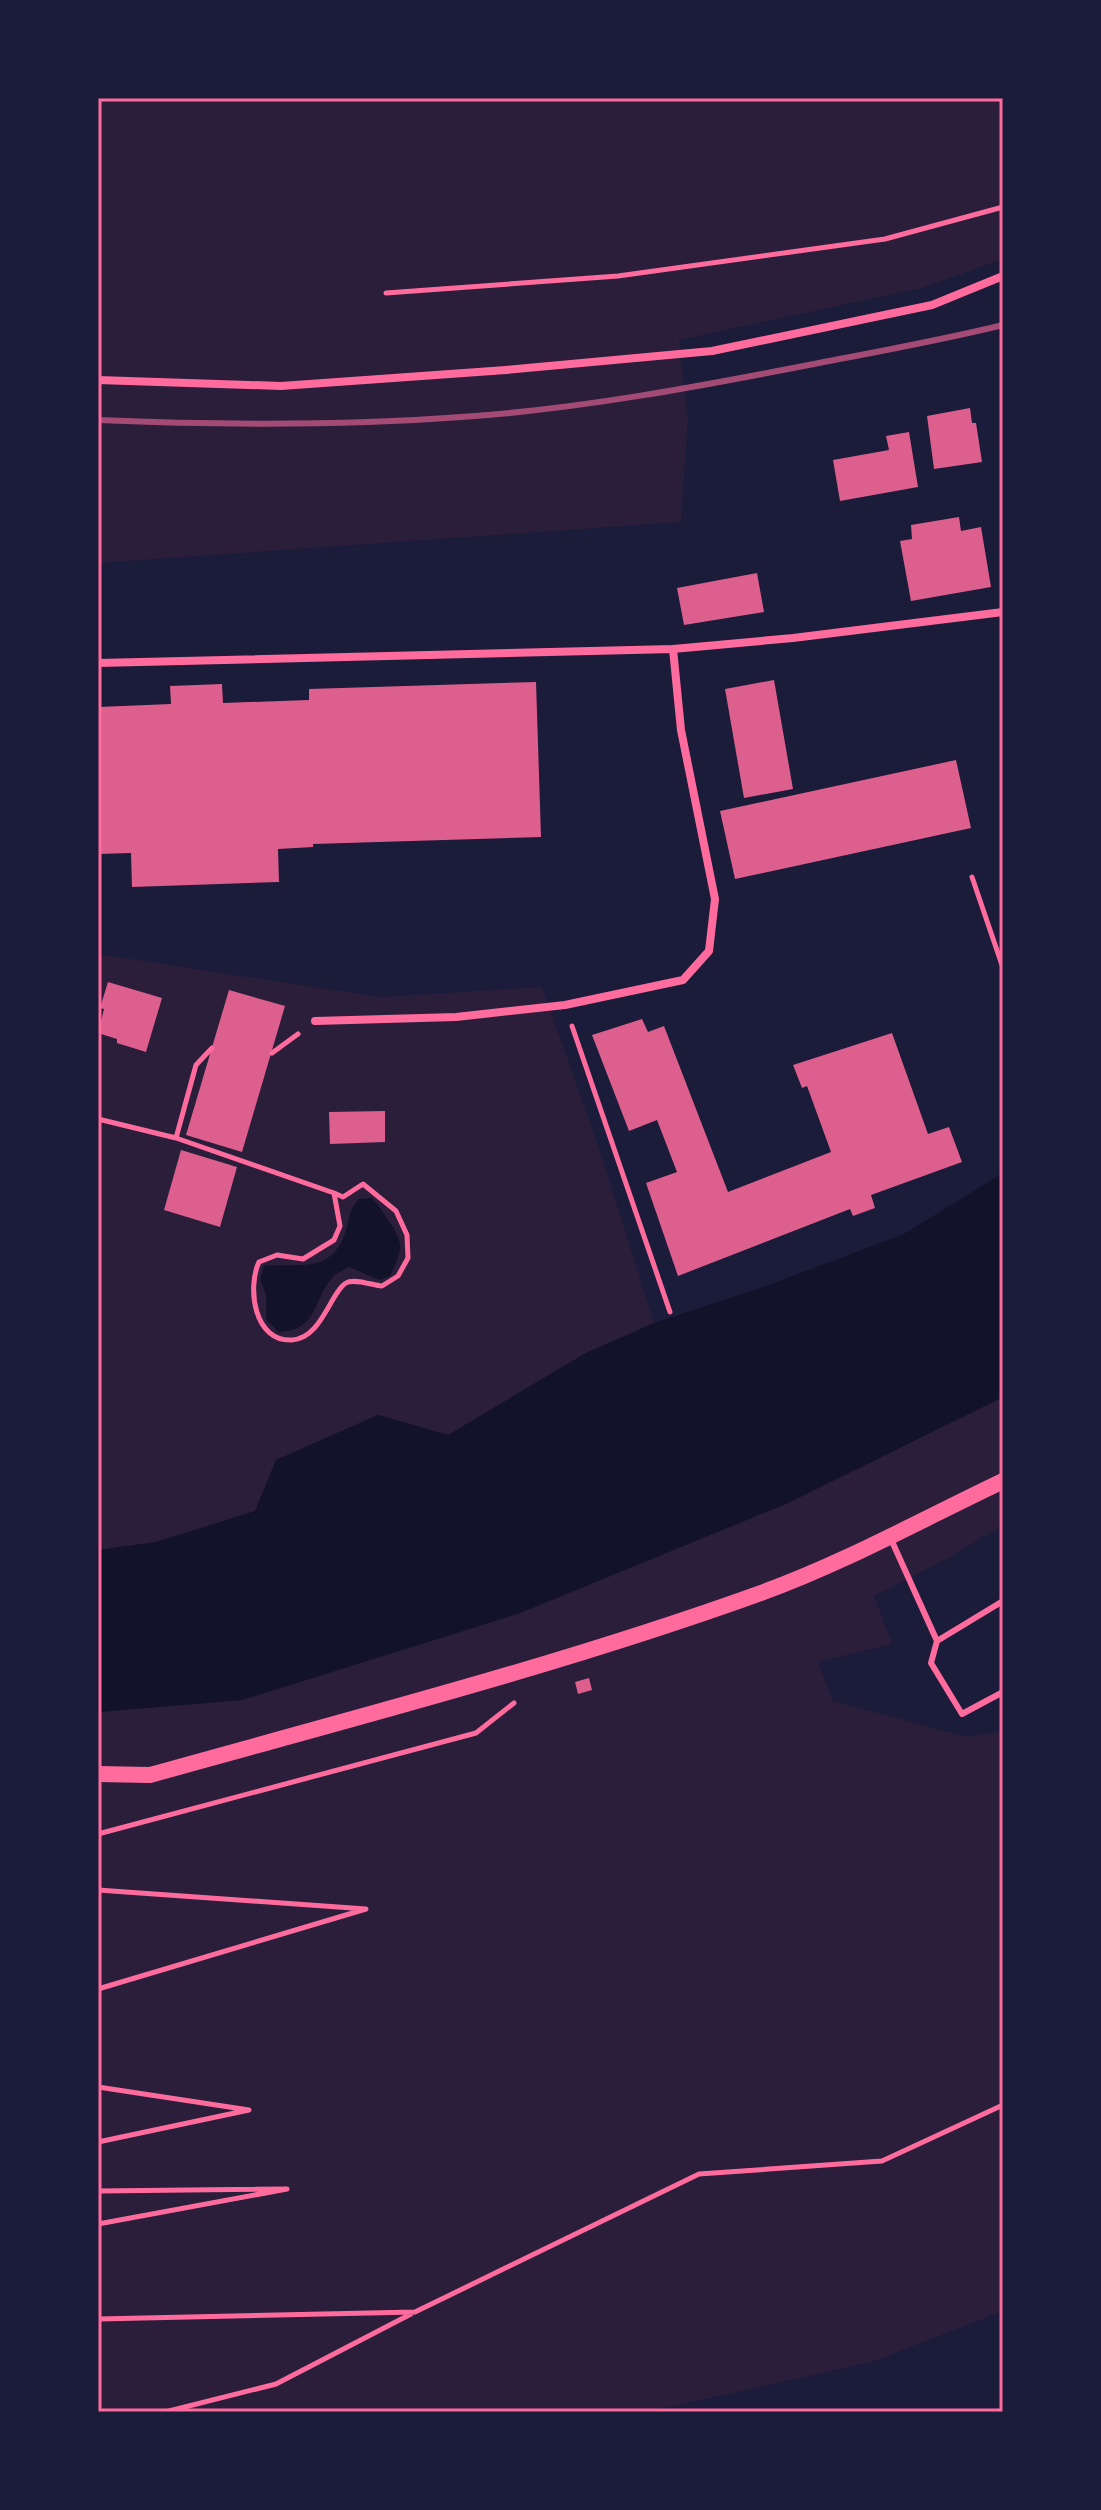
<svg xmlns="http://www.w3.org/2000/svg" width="1101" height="2510" font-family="'PT Sans',sans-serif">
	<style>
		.green { fill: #2a1e3b }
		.water { fill: #12122b }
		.building { fill: #dd5f8e }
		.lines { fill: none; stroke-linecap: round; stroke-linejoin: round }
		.path { stroke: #ff6b9d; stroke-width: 5 }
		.service { stroke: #ff6b9d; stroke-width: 6 }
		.minor { stroke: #ff6b9d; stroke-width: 8 }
		.secondary { stroke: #ff6b9d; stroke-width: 16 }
		.rail { stroke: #a44b75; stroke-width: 6 }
		.neatline { fill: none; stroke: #ff6b9d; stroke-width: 3 }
	</style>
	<rect width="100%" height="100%" fill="#1b1b3a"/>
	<!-- green -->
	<path class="green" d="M98 98H1003V259L922 288 679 340 688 418 681 522 98 563Z
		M98 954 379 997 542 987 599 1148 654 1323 586 1353 448 1435 378 1415 276 1460 256 1511 156 1542 98 1550Z
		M1003 1397V1525L941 1562 874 1596 892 1644 818 1662 833 1701 967 1737 1003 1731V2311L872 2362 646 2412H98V1712L242 1700 520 1613 788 1503Z"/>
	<!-- water -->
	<path class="water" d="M1003 1173V1397L788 1503 520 1613 242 1700 98 1712V1550L156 1542 255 1511 276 1460 378 1415 448 1435 586 1353 654 1323 769 1285 904 1234Z
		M372 1198C380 1208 398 1231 400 1244 401 1254 394 1267 390 1276L379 1280 349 1267C344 1270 337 1272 333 1277 312 1300 319 1330 279 1332L266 1320V1294L260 1280 264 1266C299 1263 330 1274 345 1234 350 1220 348 1210 359 1199Z"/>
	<!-- building -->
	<path class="building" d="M970 408 972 423H976L982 462 934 469 927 416Z
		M909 432 918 487 840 501 833 460 889 450 886 436Z
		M959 517 961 531 981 527 991 587 911 601 900 541 912 539 911 525Z
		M757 573 764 612 684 625 677 588Z
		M774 680 793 789 744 798 725 689Z
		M536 682 541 837 313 844V847L278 849 279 882 132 887 131 853 98 854V707L171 704 170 686 222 684 223 703 309 700V689Z
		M956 760 971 828 735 879 720 811Z
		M108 982 162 998 146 1052 117 1043V1039L98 1033 104 1009 100 1008Z
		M229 990 285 1006 242 1152 186 1135Z
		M642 1019 648 1032 664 1026 728 1192 831 1152 807 1086 802 1088 793 1065 892 1033 928 1134 949 1127 962 1162 871 1195 875 1208 853 1216 850 1209 678 1276 646 1183 677 1172 657 1120 629 1131 592 1035Z
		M385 1111V1142L330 1144 329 1112Z
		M181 1150 237 1167 220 1227 164 1210Z
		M589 1678 592 1690 578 1694 575 1682Z"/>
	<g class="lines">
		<!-- path -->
		<path class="path" d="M386 293 618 276 885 239 1003 207
			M972 877 1003 968
			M572 1026 670 1312
			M272 1053 298 1034
			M98 1119 176 1138 334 1193 343 1197 363 1184 396 1211 407 1235 408 1258 398 1276 382 1286C372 1285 354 1278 346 1283 330 1293 322 1338 292 1340 254 1342 247 1288 259 1262L277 1255 303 1259 334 1240 340 1226 334 1193
			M176 1138 196 1065 212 1048
			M98 1834 476 1733 514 1703
			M98 1890 366 1909 98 1989
			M98 2087 249 2110 98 2142
			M98 2191 287 2189 98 2224
			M98 2319 415 2312 699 2174 882 2161 1003 2105
			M165 2412 276 2384 411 2314"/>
		<!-- service -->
		<path class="service" d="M890 1537 937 1641
			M1003 1601 937 1641 931 1663 962 1714 1003 1692"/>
		<!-- minor -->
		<path class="minor" d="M98 380 281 386 506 370 712 351 932 305 1003 276
			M98 663 673 649 793 638 1003 612
			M315 1021 456 1017 565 1005 683 980 709 951 715 899 681 730 673 649"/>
		<!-- secondary -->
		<path class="secondary" d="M98 1774 150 1775C354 1718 561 1665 761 1593 844 1563 923 1519 1003 1481"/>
		<!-- rail -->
		<path class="rail" d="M98 420C219 425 340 426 461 417 581 409 701 386 819 363 881 351 942 340 1003 325"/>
	</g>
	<!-- border -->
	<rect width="1101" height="2510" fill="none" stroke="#1b1b3a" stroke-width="200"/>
	<rect x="100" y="100" width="901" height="2310" class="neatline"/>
</svg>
